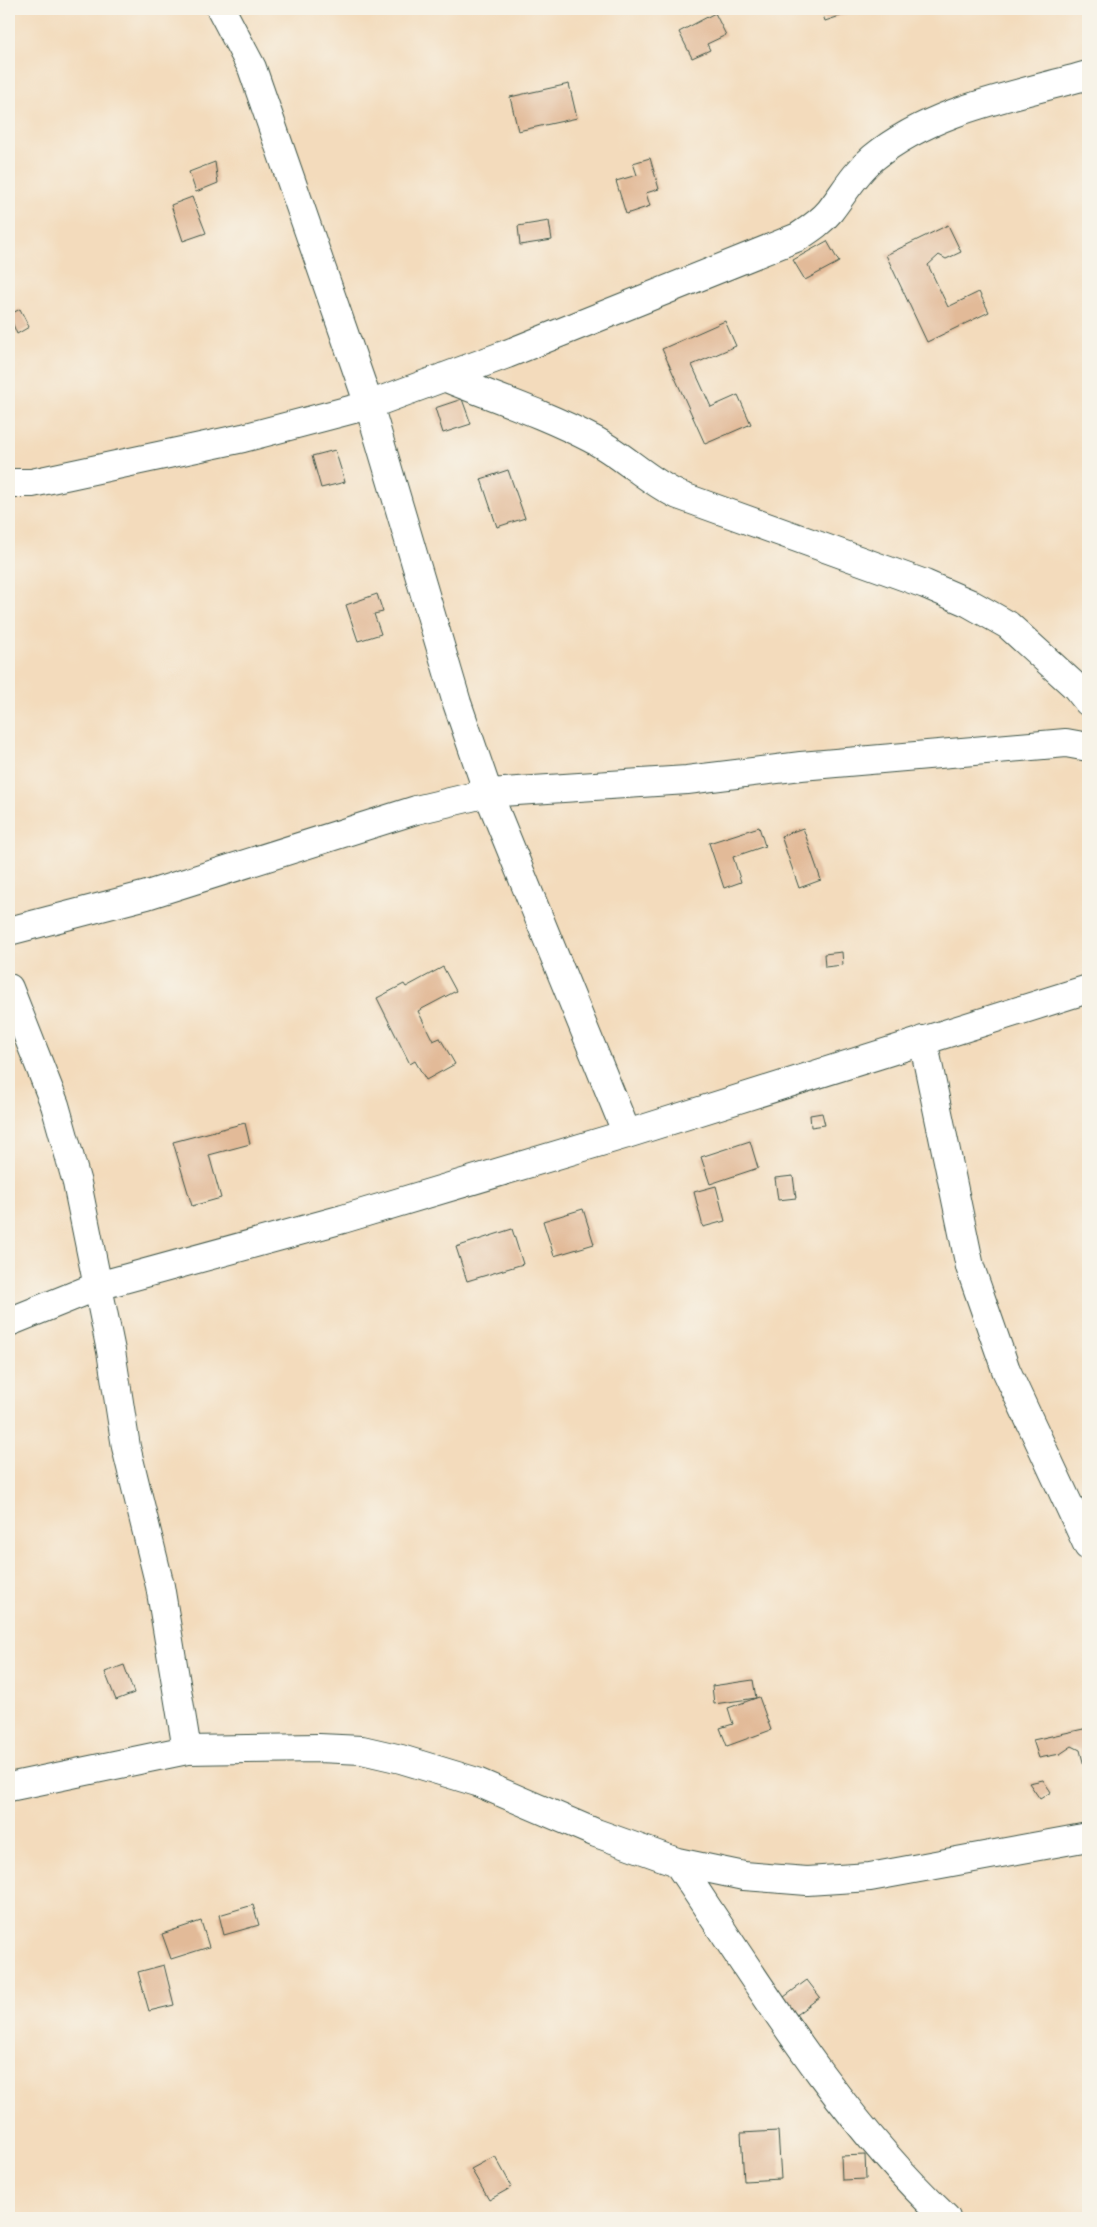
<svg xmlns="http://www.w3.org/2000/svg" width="1097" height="2227" font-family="'Libre Caslon Text',serif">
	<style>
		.building { fill: #e2ba98 }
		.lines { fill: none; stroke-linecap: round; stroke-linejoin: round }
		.minor-casing { stroke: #3f5548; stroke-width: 30 }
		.minor { stroke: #fff; stroke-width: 28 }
	</style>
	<rect width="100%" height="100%" fill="#f7f3e8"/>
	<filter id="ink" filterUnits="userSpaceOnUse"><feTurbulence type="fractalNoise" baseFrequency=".02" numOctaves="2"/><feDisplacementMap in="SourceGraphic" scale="10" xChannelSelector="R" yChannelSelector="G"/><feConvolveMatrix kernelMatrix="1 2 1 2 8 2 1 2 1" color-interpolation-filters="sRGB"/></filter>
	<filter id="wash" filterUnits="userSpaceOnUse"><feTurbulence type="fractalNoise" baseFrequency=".0096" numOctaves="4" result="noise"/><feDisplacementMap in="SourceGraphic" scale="20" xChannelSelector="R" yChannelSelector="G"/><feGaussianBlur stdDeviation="1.12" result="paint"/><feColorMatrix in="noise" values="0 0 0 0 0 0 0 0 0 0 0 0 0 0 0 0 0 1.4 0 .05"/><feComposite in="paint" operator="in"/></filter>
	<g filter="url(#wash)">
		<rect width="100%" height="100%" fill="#f3dbbc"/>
		<g id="blocks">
			<!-- building -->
			<path class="building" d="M821 9H855V11L825 21Z
				M715 13 726 35 707 44 710 50 692 58 679 32Z
				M569 84 577 118 518 131 510 97Z
				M650 158 659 189 646 193 650 206 626 214 616 181 637 175 633 163Z
				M215 162 218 183 196 192 189 172Z
				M192 197 206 233 183 241 171 205Z
				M549 221 552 240 520 245 518 226Z
				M948 225 961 252 946 259 939 255 928 265 948 307 979 292 989 312 927 342 886 255Z
				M827 241 839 262 805 280 793 260Z
				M20 309 29 327 17 334 9 315Z
				M725 321 736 346 692 365 711 407 738 395 751 424 705 444 662 349Z
				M462 399 471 424 443 433 435 408Z
				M335 450 345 482 321 488 312 456Z
				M508 470 525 518 497 527 481 479Z
				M377 594 383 612 374 614 381 634 358 641 346 605Z
				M759 827 765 846 733 857 741 882 724 888 709 843Z
				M803 828 821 880 799 888 781 836Z
				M842 952 843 965 825 967 824 954Z
				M443 967 456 991 418 1011 433 1041 440 1038 455 1064 426 1080 415 1061 410 1064 377 998 404 984 406 987Z
				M822 1113 825 1125 811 1127 810 1115Z
				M245 1123 250 1144 209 1155 221 1198 192 1206 173 1142Z
				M750 1141 758 1168 710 1184 701 1157Z
				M793 1176 796 1198 778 1200 775 1178Z
				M716 1186 725 1221 703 1227 694 1192Z
				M583 1209 594 1244 554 1256 543 1221Z
				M512 1229 523 1264 467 1281 456 1247Z
				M124 1665 134 1693 116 1700 105 1672Z
				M753 1680 756 1698 714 1704 712 1686Z
				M759 1697 771 1730 727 1746 720 1728 733 1724 728 1708Z
				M1088 1728V1782L1080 1750 1072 1746 1060 1754 1039 1758 1033 1740Z
				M1043 1780 1051 1792 1040 1799 1029 1783Z
				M253 1905 259 1925 224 1935 219 1915Z
				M201 1921 209 1947 171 1959 162 1934Z
				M164 1965 174 2005 149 2011 138 1972Z
				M807 1980 820 1997 793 2017 780 2000Z
				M778 2131 781 2179 744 2181 741 2133Z
				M865 2155 866 2179 842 2180 841 2156Z
				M495 2156 512 2187 489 2200 471 2169Z"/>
		</g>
	</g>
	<g filter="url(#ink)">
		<use href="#blocks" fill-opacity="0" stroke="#3f5548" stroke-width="1"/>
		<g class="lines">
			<!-- minor casing -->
			<g class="minor-casing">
				<path id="minor" d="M221 9 252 68 369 405 457 703 488 793 627 1134
					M444 377C493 397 545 414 592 439 622 454 646 480 678 495L925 584 969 603 1008 625 1076 687 1088 702
					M9 483H32L243 438 369 405 507 354 798 237C810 229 821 222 830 211 844 193 855 173 873 158 934 108 1015 96 1088 75
					M9 931 147 895 416 810 488 793 687 780 801 766 1066 743 1088 747
					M9 988 55 1105 77 1183 111 1351 126 1447 160 1586 187 1750
					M923 1040 970 1267 1006 1370 1088 1546
					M9 1322 98 1286 343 1219 627 1134 1088 989
					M9 1787 187 1750 319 1748 362 1750 401 1759 477 1782 596 1833 677 1862 744 1876 807 1881 870 1877 1088 1837
					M677 1862C759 1985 838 2116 946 2218"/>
			</g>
			<!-- minor -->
			<use href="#minor" class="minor"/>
		</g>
	</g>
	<!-- margin -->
	<rect width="1097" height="2227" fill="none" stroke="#f7f3e8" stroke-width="30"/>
</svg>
